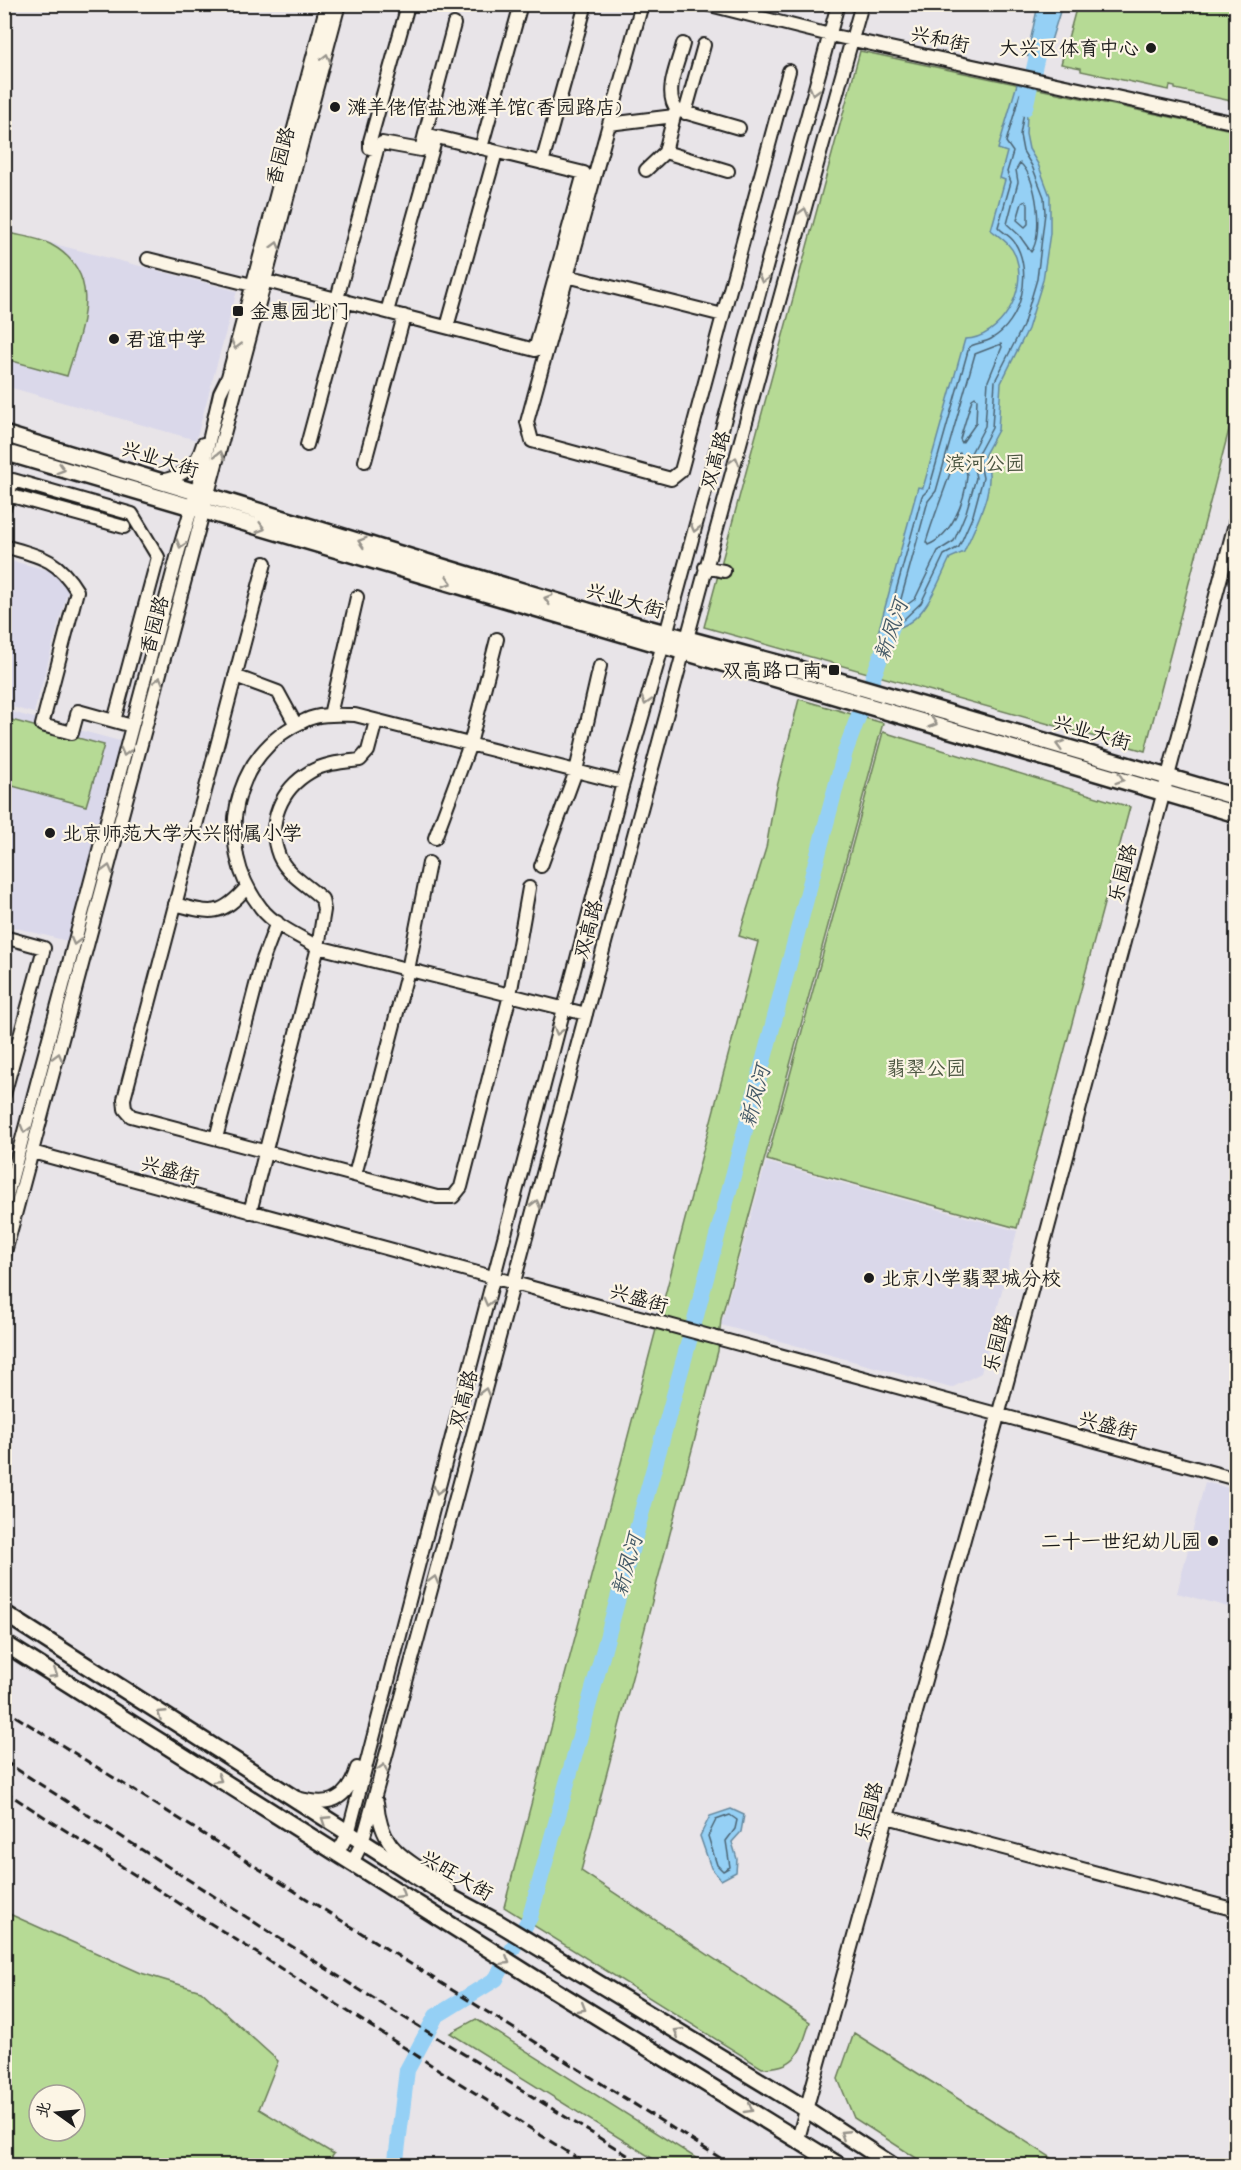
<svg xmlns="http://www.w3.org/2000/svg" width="1241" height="2170" font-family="'Indie Flower','LXGW WenKai TC',sans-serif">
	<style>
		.built { fill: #dad8ea }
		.green { fill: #b6da95; stroke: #697b58; stroke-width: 1.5; fill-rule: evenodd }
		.water { fill: #95d0f5; stroke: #65889e; stroke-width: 1.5 }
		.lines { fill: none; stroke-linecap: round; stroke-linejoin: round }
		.shore { stroke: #4c6473; stroke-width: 1.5 }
		.river { stroke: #95d0f5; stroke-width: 16 }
		.minor-casing { stroke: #1c1c1c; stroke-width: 16 }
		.major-casing { stroke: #1c1c1c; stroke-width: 20 }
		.minor { stroke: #fcf5e5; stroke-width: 12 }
		.major { stroke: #fcf5e5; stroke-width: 15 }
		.rail { stroke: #1c1c1c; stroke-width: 3; stroke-dasharray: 9 4.5; stroke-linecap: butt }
		.oneway { stroke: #97938b }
		.poi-dot { fill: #1c1c1c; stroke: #fcf5e5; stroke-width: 2 }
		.labels { text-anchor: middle; stroke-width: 4.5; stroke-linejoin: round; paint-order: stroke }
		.street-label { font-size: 20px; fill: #1c1c1c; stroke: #fcf5e5 }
		.poi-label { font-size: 20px; fill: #1c1c1c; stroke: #fcf5e5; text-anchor: start }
		.park-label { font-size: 20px; fill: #4a5540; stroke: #fcf5e5 }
		.water-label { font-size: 21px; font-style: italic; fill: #465b68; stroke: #fcf5e5 }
	</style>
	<rect width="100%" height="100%" fill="#e8e4e8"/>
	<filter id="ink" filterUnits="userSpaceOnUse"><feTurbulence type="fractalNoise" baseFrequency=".0167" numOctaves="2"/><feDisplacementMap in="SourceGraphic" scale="12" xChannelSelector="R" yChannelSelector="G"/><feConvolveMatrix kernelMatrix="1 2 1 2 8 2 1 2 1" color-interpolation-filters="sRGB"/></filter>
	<g filter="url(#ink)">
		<!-- built -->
		<path class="built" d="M4 231 237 291 196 440 5 386Z
			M4 559 52 571 68 590 34 713 5 705Z
			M4 710 120 741 67 941 5 925Z
			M766 1162 1017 1231 981 1373 951 1388 721 1325Z
			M1205 1482 1236 1490V1609L1177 1593Z"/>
		<!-- green -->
		<path class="green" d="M1077 5H1236V102L1175 89V87L1170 86 1169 90 1081 71V68L1061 64Z
			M860 51 1236 131V403L1145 751 704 627Z
			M5 232C18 236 37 237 50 244 106 274 81 329 67 376L5 359Z
			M799 699 883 723 721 1319 718 1351 581 1871 810 2022C800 2052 798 2068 762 2068L504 1907 758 942 739 936 766 848 776 791Z
			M4 718 104 745 86 806 5 784Z
			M883 732 1130 807 1017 1228 767 1160Z
			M5 1912 141 1973 201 1991 278 2061 259 2109 334 2154 326 2165H5ZM39 2095H75V2131H39Z
			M476 2019 707 2165H663L450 2033Z
			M854 2033 1063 2165H927L854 2118 838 2079Z"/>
		<!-- water -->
		<path class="water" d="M1038 5H1062L1050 44 1034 57 1027 56Z
			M1017 84 1035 88 1027 115 1026 134 1029 149 1038 164 1050 196V233L1043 280 1028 329 1001 383 998 430 984 456C1000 483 975 526 964 552L950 558C937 584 926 622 894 629L891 637 878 633 918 487 923 488 965 339C1001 338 1028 291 1016 257 1011 244 1001 238 991 230L1005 180 1000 178 1007 152 998 149Z
			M731 1809 744 1815 741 1832 732 1842 737 1859 736 1872 721 1880 711 1868 700 1836 710 1816Z"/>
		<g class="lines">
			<!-- shore -->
			<path class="shore" d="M1044 4 1035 43 1038 47 1045 41 1056 4
				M1024 92 1027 95 1020 135 1023 151 1032 166 1044 197 1045 213 1037 279 1023 326 995 381 992 428 978 454 983 478 973 515 959 547 944 555 921 603 902 621 890 623 888 620 922 496 929 489 969 347C975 343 984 343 991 339 1022 322 1033 272 1015 243 1011 236 1003 233 998 227L1011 182 1007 172 1013 152 1006 142 1020 94Z
				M1020 163C1037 176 1044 235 1031 252L1019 235 1007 224 1018 182 1016 170Z
				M1025 201 1028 204V224L1025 227 1017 220 1022 203Z
				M1001 344 1002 347 988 381 985 426 971 453 976 478 966 512 954 541 938 551 915 599 901 609 899 606 928 501 936 491 975 354Z
				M975 397 977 399 976 423 962 443 960 439 972 399Z
				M960 453C962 459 967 470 967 476 965 502 951 536 928 545L926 542C935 512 947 485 956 455Z
				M730 1815 737 1820 735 1829 726 1841 730 1867 723 1871 717 1865 708 1836 716 1820Z"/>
			<!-- river -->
			<path class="river" d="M1025 108 1049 4
				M392 2166 396 2160 407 2070 436 2016 496 1979 530 1917 697 1312 845 752 896 616"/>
			<!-- minor casing -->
			<g class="minor-casing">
				<path id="minor" d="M642 4 527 422 532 441 671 479 681 471 789 71
					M706 4 830 35 1236 123
					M677 110C663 93 678 64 683 44
					M685 113 704 45
					M674 116 677 110 739 128
					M609 124 674 116 665 152 728 171
					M481 148 521 4
					M377 150 370 148V141L408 5
					M542 163 584 11
					M646 170 665 152
					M148 259 260 287
					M567 276 723 315
					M266 281 535 350 584 173 425 134 454 24
					M337 299 378 146 382 143 421 150 425 134
					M387 312 436 137
					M447 327 496 152
					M307 445 346 301
					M365 461 404 316
					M160 481C183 477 197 466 203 444
					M8 495 124 527
					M4 508 13 480 132 514 158 557 114 721
					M4 546C39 556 57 558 77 591L42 725 72 733 78 711 132 726
					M265 563 124 1099 125 1109 131 1116 437 1197H453L461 1187 510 995 529 888
					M705 567 724 571
					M235 676 278 692 296 725
					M330 715 357 597
					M435 838 470 744 497 639
					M541 866 576 771 600 666
					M175 904C212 914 221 917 247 887
					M4 937 44 948 4 1095
					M586 1014 318 947C299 936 275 926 261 908 213 847 231 752 306 720 320 713 340 715 355 715L623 783
					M216 1138 262 962 277 922
					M32 1152 1236 1479
					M355 1175 408 970 429 863
					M4 1207 179 550 201 476 220 393 228 377 327 4
					M250 1212 318 947 324 910 322 899C308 885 287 875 279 856 266 823 281 789 310 772 325 763 343 762 360 760L368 751 376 721
					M4 1256 339 4
					M297 1798C330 1807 347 1801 357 1768
					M377 1802C381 1857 413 1858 449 1890
					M887 1817 1236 1910
					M337 1854 348 1834 623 783 666 634 838 4
					M352 1863 362 1843 376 1792C539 1196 694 599 862 4
					M798 2139 998 1416 1236 520"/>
			</g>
			<!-- major casing -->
			<g class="major-casing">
				<path id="major" d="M4 434 621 621 788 666 1236 797
					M4 452 1236 814
					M4 1613 441 1892 497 1922 806 2109 893 2166
					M4 1643 533 1977 840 2166"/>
			</g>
			<!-- minor -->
			<use href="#minor" class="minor"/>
			<!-- major -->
			<use href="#major" class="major"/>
			<!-- rail -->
			<path class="rail" d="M4 1709 733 2166
				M4 1761 355 1987 645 2166
				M4 1791 589 2166"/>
		</g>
		<!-- one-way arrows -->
		<defs><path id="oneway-chevron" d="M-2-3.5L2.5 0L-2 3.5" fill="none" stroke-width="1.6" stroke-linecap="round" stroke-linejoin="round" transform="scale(1.5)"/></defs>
		<g class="oneway">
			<use href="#oneway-chevron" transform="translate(326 58) rotate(-76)"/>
			<use href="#oneway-chevron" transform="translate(814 91) rotate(105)"/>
			<use href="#oneway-chevron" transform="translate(804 212) rotate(-74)"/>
			<use href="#oneway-chevron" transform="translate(276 246) rotate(-75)"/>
			<use href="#oneway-chevron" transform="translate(763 279) rotate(105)"/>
			<use href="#oneway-chevron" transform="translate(236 345) rotate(105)"/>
			<use href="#oneway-chevron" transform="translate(220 455) rotate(-75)"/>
			<use href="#oneway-chevron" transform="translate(735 461) rotate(-74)"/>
			<use href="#oneway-chevron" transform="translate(61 469) rotate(16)"/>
			<use href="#oneway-chevron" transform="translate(261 528) rotate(16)"/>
			<use href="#oneway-chevron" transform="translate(695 528) rotate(105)"/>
			<use href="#oneway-chevron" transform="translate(362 542) rotate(-163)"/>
			<use href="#oneway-chevron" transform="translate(181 544) rotate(107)"/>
			<use href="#oneway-chevron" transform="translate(448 582) rotate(16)"/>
			<use href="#oneway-chevron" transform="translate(548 599) rotate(-163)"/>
			<use href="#oneway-chevron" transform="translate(159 681) rotate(-75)"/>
			<use href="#oneway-chevron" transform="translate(646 701) rotate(106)"/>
			<use href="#oneway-chevron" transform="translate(933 723) rotate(17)"/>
			<use href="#oneway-chevron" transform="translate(1060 745) rotate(-164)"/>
			<use href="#oneway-chevron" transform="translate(125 752) rotate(105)"/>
			<use href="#oneway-chevron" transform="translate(1120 779) rotate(17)"/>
			<use href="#oneway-chevron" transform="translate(108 869) rotate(-75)"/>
			<use href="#oneway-chevron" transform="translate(75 941) rotate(105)"/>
			<use href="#oneway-chevron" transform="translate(558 1031) rotate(105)"/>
			<use href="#oneway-chevron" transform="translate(58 1057) rotate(-75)"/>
			<use href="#oneway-chevron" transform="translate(25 1129) rotate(105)"/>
			<use href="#oneway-chevron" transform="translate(536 1204) rotate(-75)"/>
			<use href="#oneway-chevron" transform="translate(488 1302) rotate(105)"/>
			<use href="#oneway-chevron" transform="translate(485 1392) rotate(-75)"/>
			<use href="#oneway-chevron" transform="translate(438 1490) rotate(105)"/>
			<use href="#oneway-chevron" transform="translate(434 1580) rotate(-75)"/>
			<use href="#oneway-chevron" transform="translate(54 1674) rotate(32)"/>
			<use href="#oneway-chevron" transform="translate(161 1714) rotate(-147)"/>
			<use href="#oneway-chevron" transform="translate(383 1768) rotate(-75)"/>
			<use href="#oneway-chevron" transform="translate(218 1779) rotate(32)"/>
			<use href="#oneway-chevron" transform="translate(325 1820) rotate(-147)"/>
			<use href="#oneway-chevron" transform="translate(401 1894) rotate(32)"/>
			<use href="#oneway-chevron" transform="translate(506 1961) rotate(32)"/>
			<use href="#oneway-chevron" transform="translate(582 2008) rotate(31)"/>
			<use href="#oneway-chevron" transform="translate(678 2032) rotate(-149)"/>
			<use href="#oneway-chevron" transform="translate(749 2109) rotate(31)"/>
			<use href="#oneway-chevron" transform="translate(844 2134) rotate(-147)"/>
		</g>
	</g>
	<!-- markers -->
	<g class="poi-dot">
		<circle cx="1151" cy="48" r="6"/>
		<circle cx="335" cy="107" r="6"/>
		<rect x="232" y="305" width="12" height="12" rx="3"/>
		<circle cx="114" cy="339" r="6"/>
		<rect x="828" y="664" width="12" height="12" rx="3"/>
		<circle cx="50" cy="833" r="6"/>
		<circle cx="869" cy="1278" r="6"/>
		<circle cx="1213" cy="1541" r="6"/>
	</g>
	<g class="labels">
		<!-- street labels -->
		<g class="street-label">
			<text transform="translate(940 39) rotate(12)" y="7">兴和街</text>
			<text transform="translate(280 156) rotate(-75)" y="7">香园路</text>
			<text transform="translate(160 459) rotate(17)" y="7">兴业大街</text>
			<text transform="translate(715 460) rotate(-74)" y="7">双高路</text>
			<text transform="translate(625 600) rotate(16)" y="7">兴业大街</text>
			<text transform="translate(154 625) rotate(-75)" y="7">香园路</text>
			<text transform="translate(1092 732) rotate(16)" y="7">兴业大街</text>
			<text transform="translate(1122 873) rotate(-75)" y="7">乐园路</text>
			<text transform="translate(588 929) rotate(-75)" y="7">双高路</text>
			<text transform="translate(170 1170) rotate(15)" y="7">兴盛街</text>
			<text transform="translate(639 1298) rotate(16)" y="7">兴盛街</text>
			<text transform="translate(997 1343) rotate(-75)" y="7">乐园路</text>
			<text transform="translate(463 1399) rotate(-75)" y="7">双高路</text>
			<text transform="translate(1108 1425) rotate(15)" y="7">兴盛街</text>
			<text transform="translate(868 1811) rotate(-75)" y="7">乐园路</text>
			<text transform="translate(457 1875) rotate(30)" y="7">兴旺大街</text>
		</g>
		<!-- poi labels -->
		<g class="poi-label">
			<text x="1139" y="55" text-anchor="end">大兴区体育中心</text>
			<text x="347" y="114">滩羊佬倌盐池滩羊馆(香园路店)</text>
			<text x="250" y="318">金惠园北门</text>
			<text x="126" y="346">君谊中学</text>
			<text x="822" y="677" text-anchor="end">双高路口南</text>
			<text x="62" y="840">北京师范大学大兴附属小学</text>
			<text x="881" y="1285">北京小学翡翠城分校</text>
			<text x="1201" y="1548" text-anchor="end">二十一世纪幼儿园</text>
		</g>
		<!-- park labels -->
		<g class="park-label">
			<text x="985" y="470">滨河公园</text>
			<text x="926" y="1075">翡翠公园</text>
		</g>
		<!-- water labels -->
		<g class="water-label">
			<text transform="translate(891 630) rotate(-71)" y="7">新凤河</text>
			<text transform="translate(755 1096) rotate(-75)" y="7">新凤河</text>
			<text transform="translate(627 1565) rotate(-74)" y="7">新凤河</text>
		</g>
	</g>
	<!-- margin -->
	<rect width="1241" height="2170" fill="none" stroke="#fcf5e5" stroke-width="24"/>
	<rect x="12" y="12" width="1217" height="2146" fill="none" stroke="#1c1c1c" stroke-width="2" filter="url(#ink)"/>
	<!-- north arrow -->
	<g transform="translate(57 2113) rotate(285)"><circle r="28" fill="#fcf5e5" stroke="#a29e95" stroke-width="1.5"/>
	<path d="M0-4.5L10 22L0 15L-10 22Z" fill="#1c1c1c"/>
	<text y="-9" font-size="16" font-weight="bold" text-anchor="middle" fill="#1c1c1c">北</text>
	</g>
</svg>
